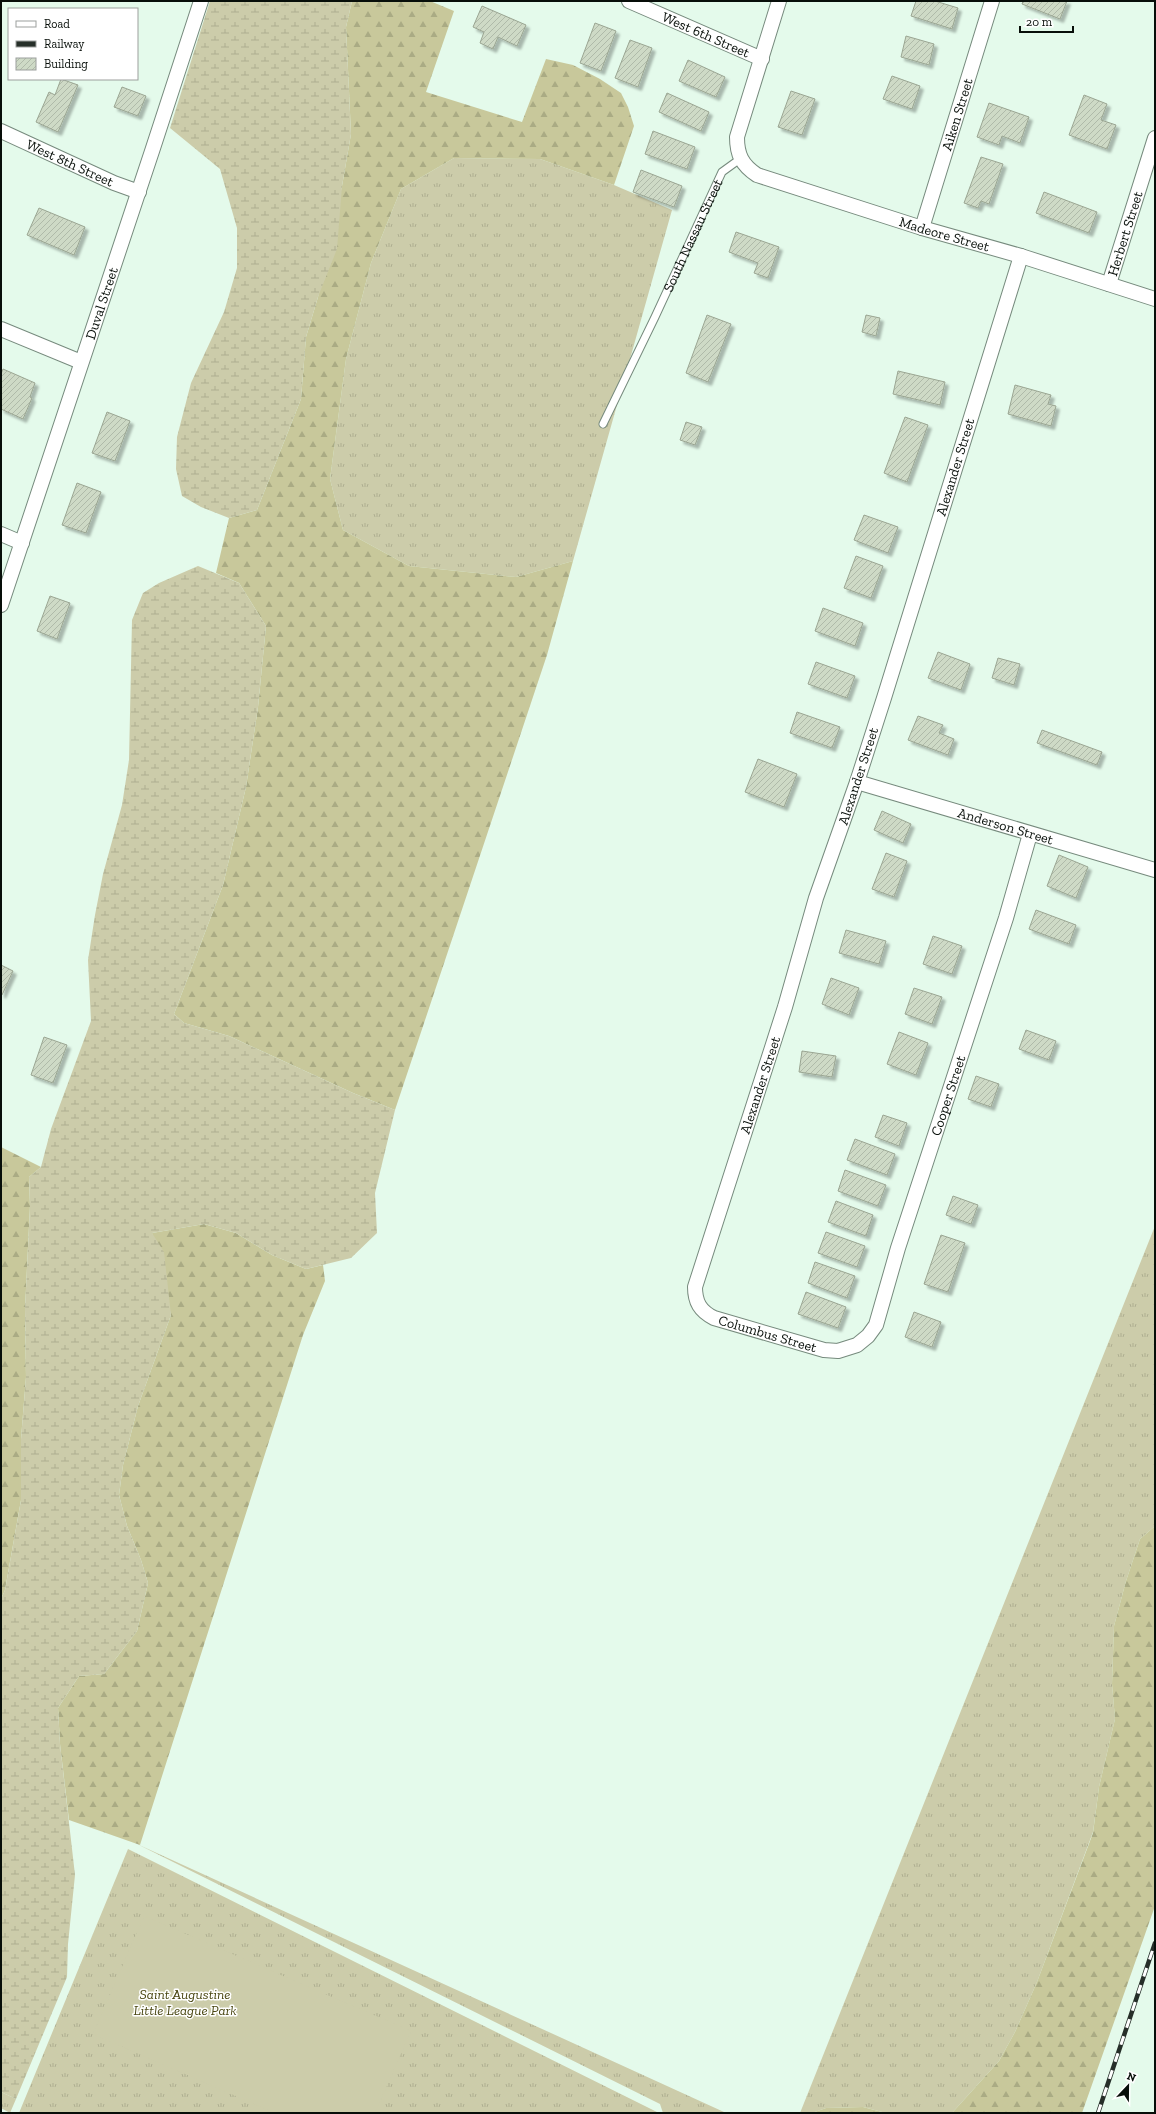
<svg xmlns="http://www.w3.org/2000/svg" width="1156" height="2114" font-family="'Zilla Slab',serif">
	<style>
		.grass { fill: url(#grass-tufts) }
		.forest { fill: url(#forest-firs) }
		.wetland { fill: url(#wetland-marsh) }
		.pitch { fill: #cca }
		.building { fill: url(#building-hatch); stroke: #9aa592; filter: url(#shadow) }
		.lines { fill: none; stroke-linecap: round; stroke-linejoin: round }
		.lane-casing { stroke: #768a7d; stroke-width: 9 }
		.street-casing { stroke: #768a7d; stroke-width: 16 }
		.lane { stroke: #fff; stroke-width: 7 }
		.street { stroke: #fff; stroke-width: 14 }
		.rail-casing { stroke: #262f29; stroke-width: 4.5 }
		.rail { stroke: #fff; stroke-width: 3; stroke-dasharray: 9; stroke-linecap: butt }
		.labels { text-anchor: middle; stroke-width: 3; stroke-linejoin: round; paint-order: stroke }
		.street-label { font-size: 14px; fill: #070e09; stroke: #fff }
		.park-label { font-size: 14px; font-style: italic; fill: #494611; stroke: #fff }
	</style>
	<defs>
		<pattern id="grass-tufts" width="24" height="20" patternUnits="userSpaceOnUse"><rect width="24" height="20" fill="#cca"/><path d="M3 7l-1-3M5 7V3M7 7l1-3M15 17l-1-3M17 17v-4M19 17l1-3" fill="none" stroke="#aeae91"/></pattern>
		<pattern id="forest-firs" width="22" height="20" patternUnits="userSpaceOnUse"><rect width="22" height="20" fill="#c8c89b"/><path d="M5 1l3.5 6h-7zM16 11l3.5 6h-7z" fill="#aaab84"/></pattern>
		<pattern id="wetland-marsh" width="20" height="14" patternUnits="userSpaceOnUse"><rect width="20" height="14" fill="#cca"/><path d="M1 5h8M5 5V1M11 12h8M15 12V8" fill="none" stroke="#aeae91"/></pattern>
		<pattern id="building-hatch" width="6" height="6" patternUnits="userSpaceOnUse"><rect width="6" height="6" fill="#cedac6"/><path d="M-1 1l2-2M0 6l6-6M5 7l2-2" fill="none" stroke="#afbaa9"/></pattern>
		<filter id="shadow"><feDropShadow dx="3.5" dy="3.5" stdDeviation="1" flood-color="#0004"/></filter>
	</defs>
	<rect width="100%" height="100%" fill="#e4faeb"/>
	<!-- grass -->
	<path class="grass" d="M454 158 540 159 614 185 672 210 573 561 516 577 409 566 343 530 330 479 346 359 371 263 401 189Z
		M1155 1226V1526L1140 1539 1126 1581 1114 1626 1112 1684 1115 1719 1099 1787 1093 1832 1037 1982 1015 2032 999 2061 952 2113H886L863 2107 826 2108 812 2113H800Z
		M137 1844 724 2112V2113H663L660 2104Z
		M128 1849 657 2112 656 2113H19Z
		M1 2092 16 2099 10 2113 1 2108Z"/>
	<!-- forest -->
	<path class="forest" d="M352 1H430L454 11 426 92 522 122 546 59 573 65 600 79 621 93 628 107 634 126 614 185 540 159 454 158 401 189 371 263 346 359 330 479 343 530 409 566 516 577 573 561 547 655 395 1110 353 1093 229 1036 184 1023 174 1014 223 885 246 787 258 707 266 626 239 583 216 573 229 518 257 510 301 399 306 337 318 297 342 186 351 134 346 27Z
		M1 1147 41 1167 29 1177 30 1206 25 1309 26 1377 21 1439V1500L5 1590 1 1599Z
		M204 1224 236 1233 272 1255 306 1269 323 1265 325 1281 303 1335 140 1845 69 1820 60 1744 58 1708 79 1676 104 1674 137 1631 148 1583 141 1560 127 1526 119 1495 123 1465 138 1406 171 1315 152 1233Z
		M1155 1526V1906L1082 2113H952L999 2061 1015 2032 1037 1982 1093 1833 1099 1787 1115 1719 1112 1684 1114 1626 1126 1581 1140 1539Z
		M863 2107 886 2113H812L826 2108Z"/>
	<!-- wetland -->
	<path class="wetland" d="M210 1H352L346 27 351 134 342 186 337 249 318 297 306 337 301 399 257 510 229 518 201 507 182 496 176 469 177 437 191 383 224 312 237 268V228L220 169 170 128Z
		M198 566 239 583 266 626 258 707 246 787 223 885 174 1014 184 1023 229 1036 353 1093 395 1110 375 1193 377 1233 351 1258 306 1269 272 1255 236 1233 204 1224 152 1233 164 1252 171 1315 138 1406 123 1465 119 1495 127 1526 141 1560 148 1583 137 1631 104 1674 79 1676 58 1708 60 1744 75 1875 68 1944 67 1977 16 2099 1 2092V1599L5 1590 21 1500V1439L26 1377 25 1309 30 1206 29 1177 41 1167 51 1129 91 1021 88 960 95 915 103 874 122 805 129 760 132 620 143 593 159 583Z"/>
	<!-- pitch -->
	<path class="pitch" d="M144 1916 411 2031 375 2113H275L93 2034Z"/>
	<!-- building -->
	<path class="building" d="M916 1H935L958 8 952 29 911 16Z
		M1023 1H1067L1060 19 1022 4Z
		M482 6 526 25 517 46 498 37 493 49 480 43 484 32 473 27Z
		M595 23 616 31 601 71 580 63Z
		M906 36 934 44 929 65 901 57Z
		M630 40 652 48 638 87 615 78Z
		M688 60 725 77 716 97 679 81Z
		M892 76 920 86 912 109 883 99Z
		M61 79 78 85 58 132 36 122 49 92 55 95Z
		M122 87 146 96 138 116 114 107Z
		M791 91 815 99 802 135 778 127Z
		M667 93 709 112 701 131 659 112Z
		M1084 95 1107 104 1101 120 1116 125 1107 149 1069 135Z
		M989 103 1029 117 1020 143 1002 136 999 145 977 137Z
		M653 131 695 147 687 169 645 154Z
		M981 157 1003 164 989 204 981 201 978 208 964 203Z
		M641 170 682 186 674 207 633 192Z
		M1044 192 1097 212 1089 233 1036 213Z
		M39 208 85 227 74 255 27 235Z
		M736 232 779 247 768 278 754 273 758 263 729 252Z
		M707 315 731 324 708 382 686 373Z
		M866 315 880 318 876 336 862 332Z
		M3 369 35 383 30 397 32 398 23 419 1 409V374Z
		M898 371 945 382 940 405 893 394Z
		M1015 385 1051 395 1048 404 1056 406 1051 426 1008 414Z
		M107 412 130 421 115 461 92 453Z
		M905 417 928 425 907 482 884 473Z
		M686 422 702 427 695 445 680 440Z
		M77 483 101 492 86 533 62 525Z
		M864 515 898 527 888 553 854 540Z
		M856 556 883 566 871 598 844 588Z
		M50 596 70 603 57 639 37 631Z
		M823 608 863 623 855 646 815 631Z
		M938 652 970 664 961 690 928 678Z
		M998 658 1020 664 1014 685 992 678Z
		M816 662 855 676 847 698 808 684Z
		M797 712 840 727 832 748 790 733Z
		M918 716 943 725 939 733 954 739 948 755 908 740Z
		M1042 730 1102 752 1097 765 1037 743Z
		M758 759 797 774 784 807 745 792Z
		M882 811 911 824 903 843 874 830Z
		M886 853 907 861 894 897 872 889Z
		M1059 855 1088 867 1076 898 1047 886Z
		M1036 910 1076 925 1069 944 1029 929Z
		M846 930 886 941 879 964 839 953Z
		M933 936 962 946 952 974 923 964Z
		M1 965 13 971 2 995 1 994Z
		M831 978 859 988 849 1015 822 1004Z
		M914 988 942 997 932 1024 905 1014Z
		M1026 1030 1056 1041 1049 1060 1019 1049Z
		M899 1032 928 1043 916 1075 887 1064Z
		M44 1037 67 1045 53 1083 31 1075Z
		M802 1051 836 1056 832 1077 799 1072Z
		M976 1076 999 1084 991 1107 968 1099Z
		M883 1115 907 1123 899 1146 875 1137Z
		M855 1139 895 1154 887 1175 847 1160Z
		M845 1170 886 1185 878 1206 838 1191Z
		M953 1196 978 1205 971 1224 946 1215Z
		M836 1201 873 1215 866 1236 828 1222Z
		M826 1232 865 1246 857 1267 818 1253Z
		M941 1235 965 1243 948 1292 924 1284Z
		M815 1262 855 1276 847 1298 808 1283Z
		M806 1292 846 1307 838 1328 798 1314Z
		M914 1312 941 1322 932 1347 905 1337Z"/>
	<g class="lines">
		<!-- lane casing -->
		<g class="lane-casing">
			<g id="lane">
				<path id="s1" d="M603 424 655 317 722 172 740 159"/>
			</g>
		</g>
		<!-- street casing -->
		<g class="street-casing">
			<g id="street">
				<path id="s2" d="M629 1 762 59"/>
				<path id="s3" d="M779 1 737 137C737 155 742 165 757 175L922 228 1021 256 1155 299"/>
				<path id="s4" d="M1 131 114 183 139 192"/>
				<path id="s5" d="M922 228 992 1"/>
				<path id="s6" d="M1021 256 884 698 857 782 816 898 785 1007 695 1287C695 1302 700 1311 714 1318L824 1350 838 1351 857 1345 868 1336 876 1325 898 1248 1006 918 1030 834"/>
				<path id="s7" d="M1109 284 1155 138"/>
				<path d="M1 329 81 362"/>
				<path d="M1 534 22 543"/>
				<path id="s8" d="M1 605C67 404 136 203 201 1"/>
				<path id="s9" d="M857 782 1155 870"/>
			</g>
		</g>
		<!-- lane -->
		<use href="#lane" class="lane"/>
		<!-- street -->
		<use href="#street" class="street"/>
		<!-- rail casing -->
		<g class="rail-casing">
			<path id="rail" d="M1098 2113 1155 1943"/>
		</g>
		<!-- rail -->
		<use href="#rail" class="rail"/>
	</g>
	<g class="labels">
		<!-- street labels -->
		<g class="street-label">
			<text dy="5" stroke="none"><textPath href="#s2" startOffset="84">West 6th Street</textPath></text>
			<text dy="5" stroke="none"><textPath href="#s5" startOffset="119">Aiken Street</textPath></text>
			<text dy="5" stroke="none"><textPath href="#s4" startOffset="76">West 8th Street</textPath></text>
			<text dy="5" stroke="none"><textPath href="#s3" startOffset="384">Madeore Street</textPath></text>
			<text dy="5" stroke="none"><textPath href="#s7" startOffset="53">Herbert Street</textPath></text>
			<text dy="5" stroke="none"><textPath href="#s1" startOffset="209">South Nassau Street</textPath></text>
			<text dy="5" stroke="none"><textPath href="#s8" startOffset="318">Duval Street</textPath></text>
			<text transform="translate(955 467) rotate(-73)" y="5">Alexander Street</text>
			<text transform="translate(858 776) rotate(-72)" y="5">Alexander Street</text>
			<text dy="5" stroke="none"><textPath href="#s9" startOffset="155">Anderson Street</textPath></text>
			<text transform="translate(760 1085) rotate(-72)" y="5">Alexander Street</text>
			<text dy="5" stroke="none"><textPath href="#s6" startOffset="1537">Cooper Street</textPath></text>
			<text dy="5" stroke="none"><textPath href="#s6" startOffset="1176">Columbus Street</textPath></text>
		</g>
		<!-- park labels -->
		<g class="park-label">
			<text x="185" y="1999">Saint Augustine<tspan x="185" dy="16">Little League Park</tspan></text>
		</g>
	</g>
	<!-- border -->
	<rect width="1156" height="2114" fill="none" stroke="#070e09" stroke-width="4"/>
	<!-- legend -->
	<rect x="8" y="8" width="130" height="72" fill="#ffffff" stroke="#9c9f9d"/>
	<rect x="16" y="21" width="20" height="6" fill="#ffffff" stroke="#9c9f9d"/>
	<text x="44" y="28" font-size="12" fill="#070e09">Road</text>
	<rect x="16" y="41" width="20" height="6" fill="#262f29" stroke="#9c9f9d"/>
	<text x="44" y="48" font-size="12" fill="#070e09">Railway</text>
	<rect x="16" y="58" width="20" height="12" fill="url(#building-hatch)" stroke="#9c9f9d"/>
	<text x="44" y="68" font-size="12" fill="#070e09">Building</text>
	<!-- north arrow -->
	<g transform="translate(1128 2086) rotate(22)" stroke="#ffffff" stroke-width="3" paint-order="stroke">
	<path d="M0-3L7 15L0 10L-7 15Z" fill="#070e09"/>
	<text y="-6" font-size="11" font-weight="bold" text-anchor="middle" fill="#070e09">N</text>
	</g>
	<!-- scale -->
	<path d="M1020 26v6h53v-6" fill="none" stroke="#070e09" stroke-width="2"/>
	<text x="1026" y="26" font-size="12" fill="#070e09" stroke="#ffffff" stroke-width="3" paint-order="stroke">20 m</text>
</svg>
